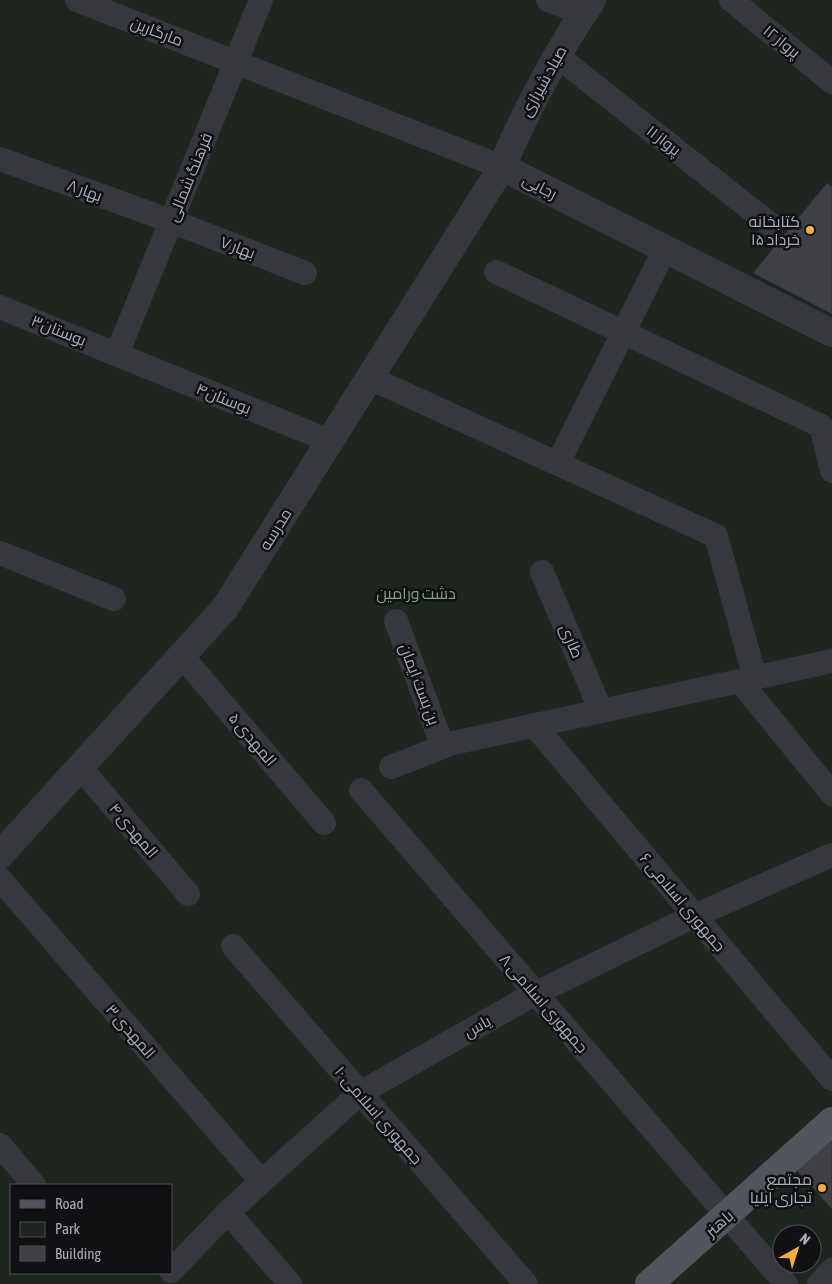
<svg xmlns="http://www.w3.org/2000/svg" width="832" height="1284" font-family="'Asap Condensed',Cairo,sans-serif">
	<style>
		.green { fill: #1e261f; fill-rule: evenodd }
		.building { fill: #404145; stroke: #303034 }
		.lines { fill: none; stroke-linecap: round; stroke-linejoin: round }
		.minor { stroke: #37383d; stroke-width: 24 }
		.tertiary { stroke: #37383d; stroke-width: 28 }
		.primary { stroke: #53555c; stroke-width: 28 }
		.poi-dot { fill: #f2b134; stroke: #111113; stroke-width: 2 }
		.labels { text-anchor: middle; stroke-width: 5; stroke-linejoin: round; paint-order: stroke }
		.street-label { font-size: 16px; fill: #a8adb8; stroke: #111113 }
		.poi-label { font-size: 16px; fill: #a8adb8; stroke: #111113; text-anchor: end }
		.park-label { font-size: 16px; fill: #7fa381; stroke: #111113 }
	</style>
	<rect width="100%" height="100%" fill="#161618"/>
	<!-- green -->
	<path class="green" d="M0 0H832V1284H0ZM11 1185H171V1273H11ZM782 1234H812V1264H782Z"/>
	<!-- building -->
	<path class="building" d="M827 183 832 186V314L753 273Z
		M832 1130V1209L793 1166Z"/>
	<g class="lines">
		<!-- minor -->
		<path class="minor" d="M77 0 502 167
			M548 0 583 13
			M731 0 832 82
			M556 55 771 225
			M0 159 171 221 305 273
			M496 272 821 426 832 471
			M0 307 330 441
			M117 354 261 0
			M370 378 716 536 755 678
			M558 463 665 249
			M0 553 114 599
			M542 572 601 711
			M396 621 443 747
			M182 656 324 823
			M740 681 832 794
			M534 725 832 1079
			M80 767 188 894
			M391 767 453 743 832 661
			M361 790 786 1284
			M0 879 262 1182
			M233 946 526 1284
			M0 1145 34 1185
			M228 1212 290 1284
			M171 1271 228 1212 360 1093 536 993 694 916 832 855
			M819 1284 832 1270"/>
		<!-- tertiary -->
		<path class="tertiary" d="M502 167 832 333
			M0 855 225 608 502 167C527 107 556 54 592 0"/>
		<!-- primary -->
		<path class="primary" d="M649 1284 832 1121"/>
	</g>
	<!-- markers -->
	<g class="poi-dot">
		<circle cx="810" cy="230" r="5"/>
		<circle cx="822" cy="1188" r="5"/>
	</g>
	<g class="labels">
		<!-- street labels -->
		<g class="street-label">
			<text transform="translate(157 31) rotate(21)" y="6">مارگارین</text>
			<text transform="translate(782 41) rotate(39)" y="6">پرواز ۱۲</text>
			<text transform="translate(543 81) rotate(-61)" y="6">صیاد شیرازی</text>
			<text transform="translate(664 140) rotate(38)" y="6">پرواز ۱۱</text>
			<text transform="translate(189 177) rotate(-68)" y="6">فرهنگ شمالی</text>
			<text transform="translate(540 186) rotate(27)" y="6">رجایی</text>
			<text transform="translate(85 190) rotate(20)" y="6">بهار ۸</text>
			<text transform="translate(238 247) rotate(21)" y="6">بهار ۷</text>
			<text transform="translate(59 330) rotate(22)" y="6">بوستان۳</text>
			<text transform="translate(224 398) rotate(22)" y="6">بوستان۴</text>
			<text transform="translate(275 529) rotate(-58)" y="6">مدرسه</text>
			<text transform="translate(572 641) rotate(67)" y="6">طاری</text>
			<text transform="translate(420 684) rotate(69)" y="6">بن بست ایمان</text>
			<text transform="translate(253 739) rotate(50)" y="6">المهدی ۵</text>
			<text transform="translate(134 830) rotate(50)" y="6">المهدی ۴</text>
			<text transform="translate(683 902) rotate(50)" y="6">جمهوری اسلامی ۶</text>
			<text transform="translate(544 1003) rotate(49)" y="6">جمهوری اسلامی ۸</text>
			<text transform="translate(477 1026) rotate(-30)" y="6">یاس</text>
			<text transform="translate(131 1031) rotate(49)" y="6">المهدی ۳</text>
			<text transform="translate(379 1115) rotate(49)" y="6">جمهوری اسلامی ۱۰</text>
			<text transform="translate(719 1223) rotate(-41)" y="6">باهنر</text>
		</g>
		<!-- poi labels -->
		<g class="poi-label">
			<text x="800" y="227">کتابخانه<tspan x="800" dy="18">۱۵ خرداد</tspan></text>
			<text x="812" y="1185">مجتمع<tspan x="812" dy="18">تجاری ایلیا</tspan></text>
		</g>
		<!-- park labels -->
		<g class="park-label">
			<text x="416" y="599">دشت ورامین</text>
		</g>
	</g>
	<!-- legend -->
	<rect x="10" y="1184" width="162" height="90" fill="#111113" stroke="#4d4f55"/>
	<rect x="20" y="1200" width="25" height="8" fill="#53555c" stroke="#4d4f55"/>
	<text x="55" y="1209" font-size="15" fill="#a8adb8">Road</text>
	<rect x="20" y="1222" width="25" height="15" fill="#1e261f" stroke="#4d4f55"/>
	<text x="55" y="1234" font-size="15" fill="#a8adb8">Park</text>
	<rect x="20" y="1246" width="25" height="15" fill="#404145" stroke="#4d4f55"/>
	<text x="55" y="1259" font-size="15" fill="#a8adb8">Building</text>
	<!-- north arrow -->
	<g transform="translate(797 1249) rotate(39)"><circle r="24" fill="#111113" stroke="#4d4f55"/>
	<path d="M0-4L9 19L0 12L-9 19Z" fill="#f2b134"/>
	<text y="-8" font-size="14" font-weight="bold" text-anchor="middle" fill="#a8adb8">N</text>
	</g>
</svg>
